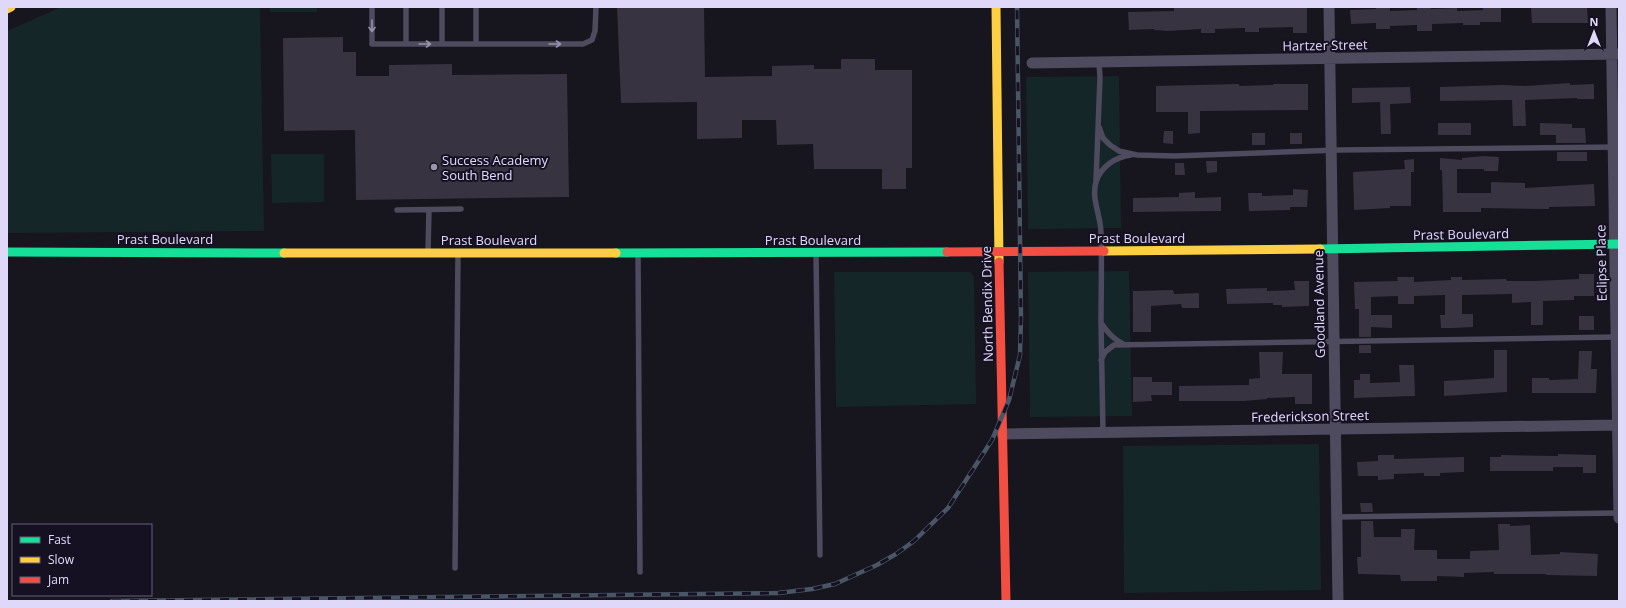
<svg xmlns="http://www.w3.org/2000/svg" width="1626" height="608" font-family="'Open Sans',sans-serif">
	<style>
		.green { fill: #152629 }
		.building { fill: #373340 }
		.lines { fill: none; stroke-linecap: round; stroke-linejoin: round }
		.lane { stroke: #4e4b5e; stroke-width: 5.5 }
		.street { stroke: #4e4b5e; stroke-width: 11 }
		.fast { stroke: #16e098; stroke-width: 9 }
		.slow { stroke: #ffcf43; stroke-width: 9 }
		.jam { stroke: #f24e42; stroke-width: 9 }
		.rail-casing { stroke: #495665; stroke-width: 4.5 }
		.rail { stroke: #161122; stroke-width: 3; stroke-dasharray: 9; stroke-linecap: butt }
		.oneway { stroke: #9792ac }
		.poi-dot { fill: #9a94ac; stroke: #161122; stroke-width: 1.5 }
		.labels { text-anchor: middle; stroke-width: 4; stroke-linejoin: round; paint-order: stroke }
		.street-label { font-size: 13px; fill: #e0d8f9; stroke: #161122 }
		.poi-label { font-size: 13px; fill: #e0d8f9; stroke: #161122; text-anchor: start }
	</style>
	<rect width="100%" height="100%" fill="#17151e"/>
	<!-- green -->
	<path class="green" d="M61 7H260L264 231 7 233V31Z
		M270 7H317V12H270Z
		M1119 76 1121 228 1028 229 1026 77Z
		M271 154H324V202L272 203Z
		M1129 271 1132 416 1030 417 1028 272Z
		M834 272H970L974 277 976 404 836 407Z
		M1319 444 1321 590 1124 593 1123 446Z"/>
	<!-- building -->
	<path class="building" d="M617 7H704L705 77 772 76V66L814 65V69H841V59H875V70H912V168H906V189H882V169H814L813 144 777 145 776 120H742V138L697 139V102L621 103Z
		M1174 7H1307V33H1293V27L1259 28V32H1245V28L1215 29V33H1201V29L1168 31 1154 30V29L1129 30 1128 12 1174 11Z
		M1376 7H1390V11L1417 10V7H1431V9L1457 8V11L1483 10V7H1501V22H1480V25H1463V23L1432 24V31H1417V25L1390 26V29H1376V23L1351 24 1350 10 1376 9Z
		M1531 7H1587L1588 23H1532Z
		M343 37V52H356V76H389V65L452 64V75L567 74 569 197 356 200 355 130 284 131 283 38Z
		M1570 83V85L1594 84V99H1577V98L1525 100 1526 126H1513L1512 100 1440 101V87L1502 85 1526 86Z
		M1239 84V86L1273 85V84H1308V110L1200 111V133L1188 134V112H1156V86Z
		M1410 87 1411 103 1390 104 1391 134H1381L1380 102 1352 103V88Z
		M1438 123H1471V135H1438Z
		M1540 123 1572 124V128H1585L1586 143H1556V135H1540Z
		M1164 131H1173V144L1163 143Z
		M1252 133H1265V145H1252Z
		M1290 133H1302V144H1290Z
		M1557 152H1587V161H1557Z
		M1484 156 1499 157 1498 171H1484V169H1457V193H1491V182L1525 183V188L1594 184 1595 206 1549 207V209L1481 208V212H1443L1442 170H1440V158L1462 160V158Z
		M1414 159V172H1411V206H1390V208L1354 210 1353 172 1405 169 1404 160Z
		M1206 161H1217V172L1207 173Z
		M1175 163H1184L1185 175H1175Z
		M1293 189 1308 190 1307 207H1290V210L1249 211 1248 193H1262V196L1293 195Z
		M1195 192V198L1221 197V211L1133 212V198L1179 197V193Z
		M1579 274H1594V296H1574V300L1543 301V325H1531V302L1512 303V294L1462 295V314H1473V327L1453 328H1441L1440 315H1445V295L1414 296V304H1398V296L1371 297V315H1392V328L1371 327V337H1359V309H1355L1354 282 1398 281 1397 277H1414V282L1451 280V277H1462V280L1506 279 1507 281H1534L1579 279Z
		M1294 281H1309V306L1282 307V305H1273V303L1227 304 1226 289 1267 288V291L1295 290Z
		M1173 290 1174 294 1199 293V308H1182L1181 304 1151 306V332H1133V291Z
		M1579 316H1594V330H1579Z
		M1359 345H1371V353H1359Z
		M1494 350H1507V392L1444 396V381L1494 378Z
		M1579 351H1592L1591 369H1597L1596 393H1532V378H1549V380L1578 379Z
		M1259 352H1283L1282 374H1312V404H1295V397L1267 398V399L1244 401H1179V386L1249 385V379L1260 378Z
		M1399 365H1414L1415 396 1354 398V380H1360V374H1370V383L1400 382Z
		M1133 377H1152V382H1172V395H1151L1152 401 1133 402Z
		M1558 454 1596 455V473H1583V467H1553V471H1490V457H1501V455L1558 456Z
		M1378 455H1394V459L1464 457V472L1440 473V476H1424V473L1394 474V479L1378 480V476H1358L1357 462 1378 461Z
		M1360 503H1372L1373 512H1361Z
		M1361 521H1373L1374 537H1401V529H1415L1414 550H1437V559H1470V551L1499 550 1498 524H1510V526L1530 525 1531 555 1560 554V552L1598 554 1597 576 1546 575V574H1494V572L1464 573V577L1437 576V581H1401L1400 575 1358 574 1357 557H1361Z"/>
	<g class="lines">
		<!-- lane -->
		<path class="lane" d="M372 7V44H583L592 40 595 31 596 7
			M442 7V44
			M476 7V44
			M406 44V7
			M1099 127 1103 138 1110 145 1119 151 1137 155 1175 156 1338 150 1619 147
			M1096 181 1100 77 1099 63
			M397 210 461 209
			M428 251 429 210
			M638 253 640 572
			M816 253 820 555
			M1101 323 1103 433
			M1123 344C1113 339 1107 332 1101 323 1101 293 1102 263 1101 233 1101 216 1091 199 1096 182 1101 166 1116 157 1131 155
			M1101 360 1105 352 1114 345 1617 337
			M1337 517 1619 513
			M455 568 458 254"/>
		<!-- street -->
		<path class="street" d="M1329 7 1338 601
			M1611 7 1619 518
			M1032 63 1619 54
			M1002 434 1619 425"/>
		<!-- fast -->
		<path class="fast" d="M1320 249 1619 244
			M7 252 284 253
			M616 253 947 252"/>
		<!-- slow -->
		<path class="slow" d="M996 7 999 262
			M7 9 11 7
			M1104 251 1320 249
			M284 253H616"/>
		<!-- jam -->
		<path class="jam" d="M947 252 1104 251
			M999 262 1006 601"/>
		<!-- rail casing -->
		<g class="rail-casing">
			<path id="rail" d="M112 601 778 593 812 589 835 584 877 565 896 554 914 541 948 508 992 440 1009 400 1020 355 1021 318 1017 7"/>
		</g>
		<!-- rail -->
		<use href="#rail" class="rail"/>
	</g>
	<!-- one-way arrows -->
	<defs><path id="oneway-shaft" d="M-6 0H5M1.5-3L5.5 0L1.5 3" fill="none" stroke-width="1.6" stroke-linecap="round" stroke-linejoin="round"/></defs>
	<g class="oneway">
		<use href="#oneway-shaft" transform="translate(372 26) rotate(90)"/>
		<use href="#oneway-shaft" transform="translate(425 44)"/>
		<use href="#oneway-shaft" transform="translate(555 44)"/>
	</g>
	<!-- markers -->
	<circle class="poi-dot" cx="434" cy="167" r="4"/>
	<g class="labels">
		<!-- street labels -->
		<g class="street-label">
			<text transform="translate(1325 45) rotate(-1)" y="5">Hartzer Street</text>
			<text transform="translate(1461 234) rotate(-1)" y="5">Prast Boulevard</text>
			<text x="1137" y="243">Prast Boulevard</text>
			<text x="165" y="244">Prast Boulevard</text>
			<text x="489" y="245">Prast Boulevard</text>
			<text x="813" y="245">Prast Boulevard</text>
			<text transform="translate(1601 263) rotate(-91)" y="5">Eclipse Place</text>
			<text transform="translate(987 304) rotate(-91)" y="5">North Bendix Drive</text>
			<text transform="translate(1319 304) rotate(-91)" y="5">Goodland Avenue</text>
			<text transform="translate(1310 416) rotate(-1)" y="5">Frederickson Street</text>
		</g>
		<!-- poi labels -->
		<g class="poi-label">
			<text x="442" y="165">Success Academy<tspan x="442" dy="15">South Bend</tspan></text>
		</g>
	</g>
	<!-- border -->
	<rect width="1626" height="608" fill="none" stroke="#e0d8f9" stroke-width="16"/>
	<!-- legend -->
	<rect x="12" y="524" width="140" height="72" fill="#161122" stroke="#676178"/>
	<rect x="20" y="537" width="20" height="6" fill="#16e098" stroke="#676178"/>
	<text x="48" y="544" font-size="12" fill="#e0d8f9">Fast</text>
	<rect x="20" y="557" width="20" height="6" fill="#ffcf43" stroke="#676178"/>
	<text x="48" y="564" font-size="12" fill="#e0d8f9">Slow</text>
	<rect x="20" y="577" width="20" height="6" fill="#f24e42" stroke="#676178"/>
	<text x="48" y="584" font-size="12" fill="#e0d8f9">Jam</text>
	<!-- north arrow -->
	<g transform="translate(1594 32)" stroke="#161122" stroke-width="3" paint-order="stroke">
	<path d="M0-3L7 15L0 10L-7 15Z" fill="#e0d8f9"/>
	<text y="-6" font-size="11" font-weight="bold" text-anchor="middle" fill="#e0d8f9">N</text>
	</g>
</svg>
